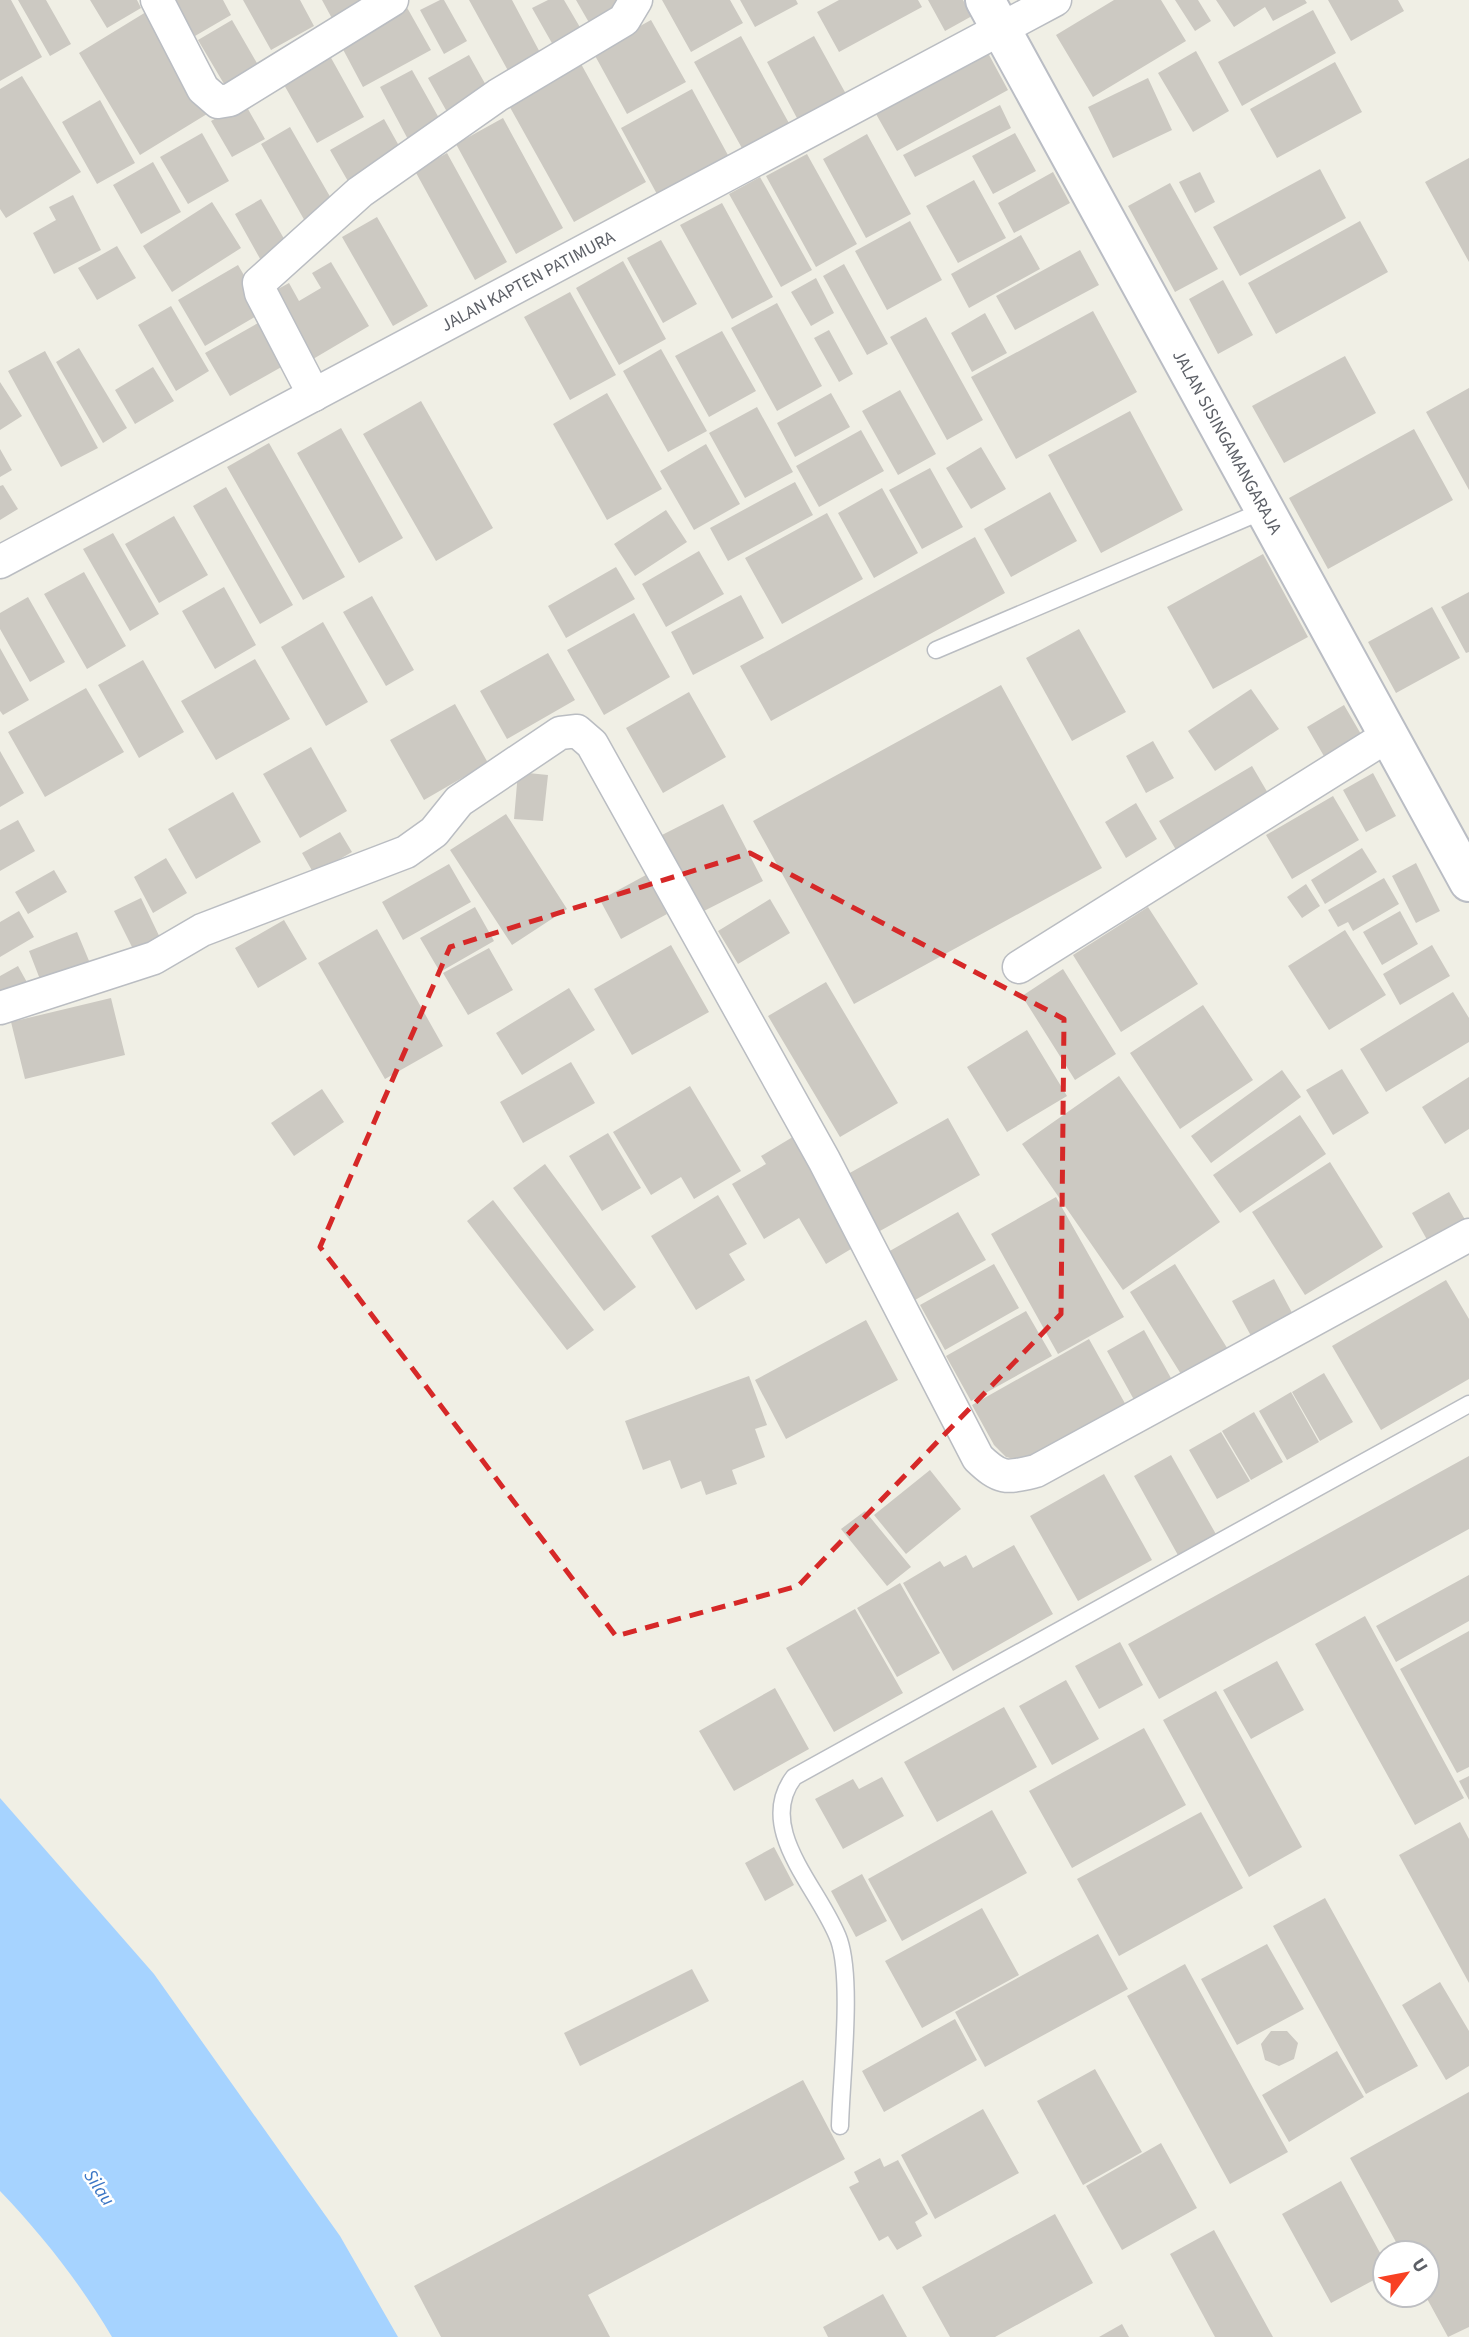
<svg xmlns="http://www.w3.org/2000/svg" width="1469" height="2337" font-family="'Source Sans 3',sans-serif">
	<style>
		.water { fill: #a6d3ff }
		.building { fill: #ccc9c2 }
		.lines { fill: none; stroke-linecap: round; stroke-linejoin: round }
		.lane-casing { stroke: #babdc2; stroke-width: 19 }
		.street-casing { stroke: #babdc2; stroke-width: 35 }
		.secondary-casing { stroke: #babdc4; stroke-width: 42 }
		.lane { stroke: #fff; stroke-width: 16 }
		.street { stroke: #fff; stroke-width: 32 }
		.secondary { stroke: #fff; stroke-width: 38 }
		.marked { fill: none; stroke: #d62828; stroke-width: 5; stroke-dasharray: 14 9; stroke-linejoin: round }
		.labels { text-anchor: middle; stroke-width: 5; stroke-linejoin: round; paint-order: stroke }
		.street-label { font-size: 18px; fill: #5d6067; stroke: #fff }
		.water-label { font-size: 19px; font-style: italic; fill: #3b76c5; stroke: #fff }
	</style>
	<rect width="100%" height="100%" fill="#f0efe5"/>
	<!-- water -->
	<path class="water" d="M0 1798 154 1974 340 2236 398 2337H112C80 2283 43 2236 0 2191Z"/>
	<!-- building -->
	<path class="building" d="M0 0H11L42 57 0 81Z
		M18 0H46L71 44 50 56Z
		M90 0H137L141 8 107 28Z
		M174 0H223L231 15 195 36Z
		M243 0H300L314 26 271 50Z
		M322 0H379L335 24Z
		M440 0H444L467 41 444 54 420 10Z
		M469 0H512L544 60 512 78Z
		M548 0H564L581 29 553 45 532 8Z
		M576 0H624L591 26Z
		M662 0H730L743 23 691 52Z
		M740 0H796L798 4 755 27Z
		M839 0H918L922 7 839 52 817 12Z
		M928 0H963L972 16 945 31Z
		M1114 0H1161L1186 41 1093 97 1056 35Z
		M1175 0H1198L1211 21 1195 31Z
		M1216 0H1305L1307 3 1273 21 1265 7 1234 27Z
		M1328 0H1398L1404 11 1351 41Z
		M405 4 431 50 363 87 338 40Z
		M1313 10 1336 53 1242 106 1218 62Z
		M146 12 207 114 140 155 79 53Z
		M232 20 261 70 227 89 198 40Z
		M651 20 686 82 627 114 593 52Z
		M741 36 790 125 743 150 694 62Z
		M814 36 846 94 798 120 767 62Z
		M1196 51 1229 111 1193 132 1158 73Z
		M988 53 1008 90 897 151 876 114Z
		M469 55 492 96 451 119 428 78Z
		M330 56 364 117 317 143 283 83Z
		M580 62 646 182 574 222 507 102Z
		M1335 62 1362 112 1277 158 1250 109Z
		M412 70 444 127 411 145 380 87Z
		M22 76 81 172 6 218 0 209V89Z
		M1148 78 1172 130 1113 158 1088 107Z
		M692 89 729 157 658 196 621 128Z
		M100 100 135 163 97 184 62 122Z
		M244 102 265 139 232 157 211 121Z
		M1000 105 1011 128 915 177 903 155Z
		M503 118 563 228 516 254 456 144Z
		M384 119 403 153 349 183 330 150Z
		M290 127 336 207 306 223 261 144Z
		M202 133 229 181 188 204 160 157Z
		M1015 133 1036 171 993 194 972 156Z
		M867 134 911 214 866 238 823 159Z
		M447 153 507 262 475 280 415 171Z
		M807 154 857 244 816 267 766 176Z
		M1469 158V262L1425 182Z
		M153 162 181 212 141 234 113 185Z
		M1320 169 1346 218 1240 276 1213 227Z
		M1053 172 1070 203 1014 233 998 203Z
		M1200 172 1215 202 1195 213 1179 182Z
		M760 177 812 270 781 287 729 194Z
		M974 180 1006 238 958 263 926 206Z
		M1170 183 1218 269 1175 292 1128 206Z
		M73 195 101 250 54 274 33 233 56 220 49 207Z
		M261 199 290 249 263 264 235 214Z
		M212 202 241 248 172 292 143 246Z
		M722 203 773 297 732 319 680 225Z
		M377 217 428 306 393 326 342 237Z
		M910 221 942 280 887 310 855 251Z
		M1360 221 1388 272 1276 334 1248 283Z
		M1021 235 1040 269 969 308 951 274Z
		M661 240 697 304 663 323 627 258Z
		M117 246 136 278 97 300 78 268Z
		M1080 250 1099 285 1015 330 996 296Z
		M623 261 666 339 619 365 576 288Z
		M331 262 369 326 308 362 269 294 289 283 299 301 321 288 312 273Z
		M844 264 888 344 867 355 823 276Z
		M238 265 265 311 205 346 178 300Z
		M816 278 834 313 811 326 791 292Z
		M1223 280 1253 335 1218 354 1189 299Z
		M570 292 616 375 570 400 524 317Z
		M777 303 822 386 777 411 731 328Z
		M171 306 209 371 176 391 138 325Z
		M1093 311 1137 392 1016 459 971 377Z
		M985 313 1007 353 972 372 951 333Z
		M926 317 983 420 947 440 890 337Z
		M267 318 292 361 230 396 205 353Z
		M829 330 853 374 839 382 814 338Z
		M722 331 756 391 709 417 675 356Z
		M79 348 127 428 103 443 56 362Z
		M661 349 707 431 668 452 623 371Z
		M45 351 98 448 61 467 8 371Z
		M1345 356 1376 413 1284 463 1252 406Z
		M153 367 174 401 135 424 115 390Z
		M0 382 22 416 0 430Z
		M1469 388V490L1426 412Z
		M900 390 936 454 898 475 862 411Z
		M607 393 662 489 607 520 553 424Z
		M831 393 850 427 795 457 777 423Z
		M421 401 493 528 436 561 363 434Z
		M757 407 793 472 745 498 709 433Z
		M1130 411 1183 510 1101 553 1048 455Z
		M341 428 403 538 359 563 297 453Z
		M1414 429 1453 500 1328 569 1289 498Z
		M861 430 884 471 819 507 796 466Z
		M269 443 345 577 303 600 227 467Z
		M706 444 740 504 694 530 660 471Z
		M981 447 1006 489 971 509 946 468Z
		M0 449 12 470 0 477Z
		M930 468 963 527 922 549 889 490Z
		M795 482 813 515 728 561 710 528Z
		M3 485 18 509 0 520V486Z
		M226 487 293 605 260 624 193 506Z
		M882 488 918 553 874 578 838 513Z
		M1050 492 1077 541 1011 577 984 529Z
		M666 510 687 542 635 576 614 544Z
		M827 513 863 579 782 624 745 558Z
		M174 516 208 575 159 603 125 544Z
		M113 533 159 614 130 631 83 549Z
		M975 537 1005 593 771 721 740 666Z
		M699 551 724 594 666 627 642 584Z
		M1263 554 1308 637 1213 689 1167 607Z
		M616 567 635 599 566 638 548 606Z
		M84 572 126 646 87 669 44 594Z
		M224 587 256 645 215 669 182 611Z
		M1469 592V652L1466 653 1441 607Z
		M741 595 764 638 693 675 671 632Z
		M372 596 414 670 386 686 343 612Z
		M28 597 65 662 30 682 0 629V613Z
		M1432 607 1460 658 1396 693 1368 642Z
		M634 613 670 677 604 715 567 650Z
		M323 622 368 702 326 726 281 647Z
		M1079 629 1126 712 1072 741 1026 658Z
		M0 648 29 700 3 715 0 711Z
		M548 653 575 700 507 739 480 691Z
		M255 659 290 719 216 760 181 701Z
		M143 660 184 732 139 758 98 685Z
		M1001 685 1102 868 854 1004 753 821Z
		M86 688 124 752 45 797 8 732Z
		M1251 689 1279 729 1215 771 1188 731Z
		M689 692 726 757 663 793 626 728Z
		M455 704 488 763 424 800 390 740Z
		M1344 705 1365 741 1328 763 1307 727Z
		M1153 741 1174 778 1146 793 1126 756Z
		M311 747 347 811 300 838 263 774Z
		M0 751 24 793 0 807Z
		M1252 766 1272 800 1179 855 1159 821Z
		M518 772 548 775 543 821 514 819Z
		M1373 773 1396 816 1366 832 1343 790Z
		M233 792 261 842 196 879 168 829Z
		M1333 796 1359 840 1292 879 1266 835Z
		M1136 803 1157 839 1126 858 1105 822Z
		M723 804 763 881 698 914 658 837Z
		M506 814 567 909 512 945 450 850Z
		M18 820 35 851 0 871V830Z
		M340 832 352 852 314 874 302 853Z
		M1362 848 1377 872 1325 904 1311 880Z
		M166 858 187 893 153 913 134 877Z
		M1416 863 1440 911 1416 923 1392 876Z
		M449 864 471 902 403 940 382 902Z
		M54 870 67 892 28 914 15 892Z
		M646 875 667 914 621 939 600 900Z
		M1384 878 1399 904 1353 931 1348 922 1338 927 1328 910Z
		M1306 884 1320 906 1302 918 1287 897Z
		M141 898 163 944 137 957 114 911Z
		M770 899 790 933 738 964 718 931Z
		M475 907 494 941 440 972 420 938Z
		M1148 907 1198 984 1121 1032 1073 955Z
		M19 911 34 937 0 957V922Z
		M1400 911 1418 944 1382 965 1363 932Z
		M284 920 307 959 258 988 235 948Z
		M377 929 443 1046 385 1079 318 963Z
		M1345 930 1386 995 1329 1030 1288 966Z
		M77 932 92 968 43 987 29 951Z
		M671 945 709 1012 632 1055 594 989Z
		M1432 945 1450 976 1400 1005 1383 974Z
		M489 948 513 990 468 1015 443 973Z
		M18 966 29 986 0 1002V976Z
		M1063 969 1116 1054 1075 1080 1022 996Z
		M826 982 898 1103 840 1137 768 1016Z
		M569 988 595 1030 522 1075 496 1033Z
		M1453 992 1469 1018V1042L1386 1092 1360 1049Z
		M111 998 125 1055 25 1079 11 1022Z
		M1203 1005 1253 1080 1180 1129 1130 1053Z
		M1027 1030 1067 1096 1007 1132 967 1067Z
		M571 1062 595 1103 523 1143 500 1102Z
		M1342 1069 1369 1113 1333 1135 1306 1090Z
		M1282 1070 1301 1097 1211 1163 1191 1136Z
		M1119 1076 1220 1222 1123 1290 1022 1144Z
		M1469 1077V1129L1445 1144 1422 1107Z
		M690 1086 741 1171 694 1199 681 1177 651 1195 613 1132Z
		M322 1089 344 1122 294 1156 271 1123Z
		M1300 1115 1326 1154 1240 1213 1213 1175Z
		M948 1118 980 1175 871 1236 839 1179Z
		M608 1133 641 1188 602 1211 569 1156Z
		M796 1135 861 1243 826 1264 799 1218 764 1239 732 1184 766 1164 761 1156Z
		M1330 1162 1383 1247 1305 1295 1252 1212Z
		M545 1164 636 1287 604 1311 513 1188Z
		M1449 1192 1467 1223 1430 1245 1412 1213Z
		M718 1195 747 1244 729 1254 745 1280 696 1310 651 1236Z
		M1056 1197 1124 1317 1058 1354 991 1234Z
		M493 1200 594 1330 567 1350 467 1221Z
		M958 1212 986 1260 915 1300 888 1252Z
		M994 1264 1019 1308 945 1350 920 1305Z
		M1175 1264 1229 1351 1184 1379 1130 1292Z
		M1274 1279 1297 1322 1256 1345 1232 1301Z
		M1446 1280 1469 1319V1379L1381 1430 1332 1346Z
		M1026 1311 1052 1356 971 1401 946 1356Z
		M866 1320 898 1380 786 1439 755 1380Z
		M1144 1330 1176 1387 1138 1407 1107 1351Z
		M1089 1339 1127 1407 1022 1461 1006 1457 994 1445 972 1405Z
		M1324 1373 1353 1422 1320 1441 1292 1392Z
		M749 1376 767 1425 755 1429 765 1457 732 1470 737 1484 706 1495 701 1481 681 1489 670 1460 643 1470 625 1421Z
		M1291 1392 1319 1442 1287 1460 1259 1411Z
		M1254 1412 1283 1462 1251 1480 1222 1431Z
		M1221 1432 1250 1481 1217 1499 1189 1450Z
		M1171 1455 1217 1536 1179 1557 1134 1476Z
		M1469 1456V1529L1159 1699 1128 1644Z
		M930 1470 961 1509 906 1554 874 1515Z
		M1104 1474 1152 1560 1078 1601 1030 1516Z
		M865 1511 911 1567 887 1586 841 1529Z
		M1014 1545 1053 1614 953 1671 903 1583 940 1561 944 1567 966 1555 973 1568Z
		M1469 1575V1621L1396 1662 1376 1626Z
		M900 1583 940 1653 897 1677 857 1608Z
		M855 1609 903 1693 834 1732 786 1648Z
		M1365 1616 1464 1798 1415 1825 1315 1644Z
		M1469 1631V1767L1457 1773 1400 1669Z
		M1120 1642 1143 1685 1099 1709 1075 1666Z
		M1277 1661 1304 1710 1251 1739 1223 1690Z
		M1066 1680 1099 1739 1052 1765 1019 1706Z
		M775 1688 809 1749 734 1791 699 1731Z
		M1216 1691 1302 1847 1249 1877 1163 1720Z
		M1004 1707 1037 1767 937 1822 904 1762Z
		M1144 1728 1186 1805 1072 1868 1029 1791Z
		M1469 1776V1800L1459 1781Z
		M882 1777 904 1816 843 1849 815 1799 853 1779 859 1789Z
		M992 1810 1027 1873 902 1941 868 1879Z
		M1201 1812 1243 1888 1119 1956 1077 1879Z
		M1460 1822 1469 1839V1983L1399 1855Z
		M774 1847 794 1885 765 1901 745 1863Z
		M862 1874 887 1921 856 1937 831 1891Z
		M1325 1898 1418 2066 1366 2094 1273 1926Z
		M982 1908 1019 1975 922 2028 885 1961Z
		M1098 1934 1128 1989 985 2067 955 2012Z
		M1267 1944 1304 2009 1237 2045 1201 1979Z
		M1185 1964 1288 2152 1230 2184 1127 1996Z
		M692 1969 709 2001 580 2066 564 2033Z
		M1440 1982 1469 2031V2066L1446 2080 1402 2005Z
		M955 2019 977 2060 884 2112 862 2071Z
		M1271 2031H1287L1298 2043 1294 2059 1279 2066 1265 2060 1261 2044Z
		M1337 2051 1364 2097 1289 2142 1262 2095Z
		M1095 2069 1142 2152 1083 2185 1037 2101Z
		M803 2080 845 2159 588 2295 610 2337H441L414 2286Z
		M1469 2092V2327L1448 2337 1425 2295 1427 2253H1402L1350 2158Z
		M983 2109 1019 2173 935 2219 901 2155Z
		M1161 2143 1197 2208 1122 2250 1086 2186Z
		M880 2158 884 2167 898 2160 928 2214 915 2222 922 2236 897 2250 888 2236 879 2241 849 2187 859 2182 854 2172Z
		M1341 2181 1385 2262V2274L1331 2303 1282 2214Z
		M1055 2214 1093 2283 995 2337H950L922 2287Z
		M1214 2230 1273 2337H1215L1170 2254Z
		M883 2294 907 2337H828L823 2327Z
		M1122 2324 1129 2337H1099Z"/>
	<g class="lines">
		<!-- lane casing -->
		<g class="lane-casing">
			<path id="lane" d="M936 650 1265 510
				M840 2126C841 2080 853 1981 839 1940 821 1890 754 1829 794 1777L1469 1404"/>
		</g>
		<!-- street casing -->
		<g class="street-casing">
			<g id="street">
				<path d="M157 0 203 89 218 102 230 100 392 0"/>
				<path d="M314 395 261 293 259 283 360 192 498 95 624 20 636 0"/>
				<path id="s1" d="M0 562 1055 0"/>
				<path d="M1019 967 1389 735"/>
				<path d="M0 1008 154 958 202 930 406 852 434 832 459 801 560 733 577 731 592 744 824 1160 978 1458C1001 1480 1006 1478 1036 1471L1469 1235"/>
			</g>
		</g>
		<!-- secondary casing -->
		<g class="secondary-casing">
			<g id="secondary">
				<path id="s2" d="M985 0 1469 882"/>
			</g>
		</g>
		<!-- lane -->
		<use href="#lane" class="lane"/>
		<!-- street -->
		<use href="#street" class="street"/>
		<!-- secondary -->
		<use href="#secondary" class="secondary"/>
	</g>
	<!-- marked area -->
	<path class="marked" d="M750 853 1064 1019 1061 1314 798 1586 616 1636 320 1247 450 947Z"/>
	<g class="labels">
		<!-- street labels -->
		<g class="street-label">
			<text dy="6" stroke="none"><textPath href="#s1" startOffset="598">JALAN KAPTEN PATIMURA</textPath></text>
			<text dy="6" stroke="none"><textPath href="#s2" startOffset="504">JALAN SISINGAMANGARAJA</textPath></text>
		</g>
		<!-- water labels -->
		<g class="water-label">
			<text transform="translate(100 2187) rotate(56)" y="7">Silau</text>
		</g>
	</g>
	<!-- north arrow -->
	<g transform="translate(1406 2274) rotate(58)"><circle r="33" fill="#ffffff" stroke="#bebfc2" stroke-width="2"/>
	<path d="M0-5L12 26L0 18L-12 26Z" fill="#f84123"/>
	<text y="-10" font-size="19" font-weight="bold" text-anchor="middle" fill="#5d6067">U</text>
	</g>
</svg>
